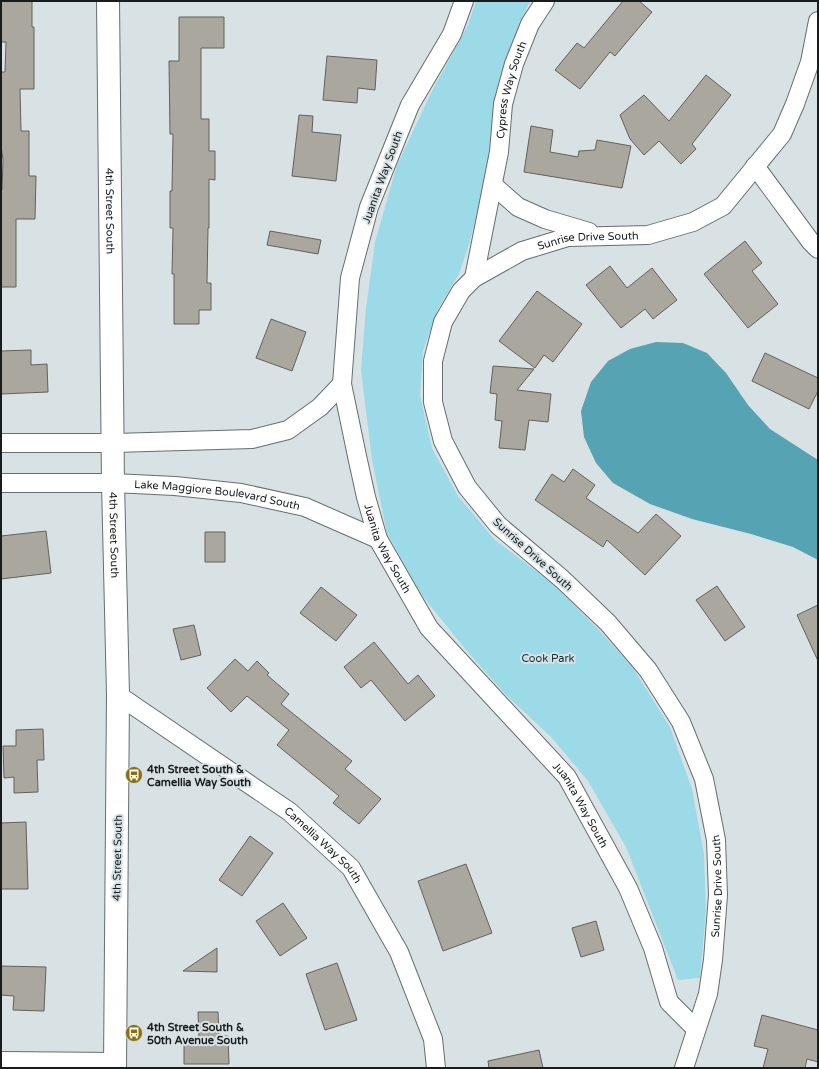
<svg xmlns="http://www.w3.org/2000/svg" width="819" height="1069" font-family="'Varela Round',sans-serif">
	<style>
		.green { fill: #9cdae8 }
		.water { fill: #56a3b4 }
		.building { fill: #aaa79f; stroke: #636159 }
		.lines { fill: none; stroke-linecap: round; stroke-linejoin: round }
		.minor-casing { stroke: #656e70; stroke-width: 20 }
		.tertiary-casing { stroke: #656e70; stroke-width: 24 }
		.minor { stroke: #fff; stroke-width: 18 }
		.tertiary { stroke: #fff; stroke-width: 22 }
		.labels { text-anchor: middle; stroke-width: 4; stroke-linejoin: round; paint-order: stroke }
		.street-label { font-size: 11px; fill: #181c1d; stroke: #d8e2e5 }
		.park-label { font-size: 11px; fill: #093038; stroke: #d8e2e5 }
		.poi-label { font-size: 11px; font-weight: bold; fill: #181c1d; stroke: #d8e2e5; text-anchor: start }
	</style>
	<rect width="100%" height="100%" fill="#d8e2e5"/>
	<!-- green -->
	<path class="green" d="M476 1H530L512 43 500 81 493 138 482 193 470 241 459 274 438 309 423 351 420 395 432 448 458 496 495 540 552 583 600 631 633 668 670 727 692 789 704 854 706 910 700 978 678 980 626 847 588 781 551 737 506 695 466 650 420 593 387 533 372 460 361 370 366 308 375 242 397 165 432 91 468 25Z"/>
	<!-- water -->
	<path class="water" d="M656 342 683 343 707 353 726 373 748 405 770 429 818 460V560L793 547 751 534 692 519 650 504 613 483 596 463 584 437 581 411 591 382 608 361 630 349Z"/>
	<!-- building -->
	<path class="building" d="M1 1H32V27H34V89H20L21 131H29V176H36L35 219H16V287H1V190H2L3 160 1 145V72H5L6 42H1Z
		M623 1H639L652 12 615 56 610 52 580 89 555 70 577 43 584 48Z
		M179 17H224V48H201V119H209V151H215V180L209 179V228H208L207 283H211V310H199V324H174V274H172L173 228H170V191H172L173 134H170L169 61H179Z
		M327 56 377 60 375 90 358 88 357 103 323 100Z
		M706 75 731 95 692 144 696 149 681 164 659 141 644 155 630 139 620 115 644 95 669 121Z
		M299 115 313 116 312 132 341 135 336 181 292 176Z
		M531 126 553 130 550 152 578 157 579 151 595 150 597 140 631 146 622 188 524 172Z
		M270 231 321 240 318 254 267 245Z
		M745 241 762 263 752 271 778 304 748 328 704 274Z
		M610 266 627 288 652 268 677 300 653 319 645 309 621 328 586 285Z
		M537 291 582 324 553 362 544 355 535 368 499 341Z
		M271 319 306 332 292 371 256 358Z
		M31 350V365L47 364 48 392 1 394V351Z
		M765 353 818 378V391L809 409 752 381Z
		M493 366 534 369 517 390 551 394 548 422 529 420 525 450 499 448 502 421 495 420 497 394 490 393Z
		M573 469 595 485 586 498 638 533 656 514 681 536 645 575 607 540 603 547 535 500 552 474 564 482Z
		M46 531 51 573 1 579V536Z
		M205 532H225V562H205Z
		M717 586 745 627 725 641 696 600Z
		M321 587 357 615 336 641 300 613Z
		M818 605V661L797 615Z
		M194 625 201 655 181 660 173 629Z
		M374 642 408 684 418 675 435 696 405 721 371 680 361 688 344 667Z
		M235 659 248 671 257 661 269 673 267 675 289 694 281 704 352 761 345 769 381 799 359 824 333 803 339 796 277 745 289 730 247 696 231 712 207 688Z
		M43 729 44 760H37L38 792 14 793V777L4 778 3 746H16V730Z
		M26 822 28 889H1V823Z
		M250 836 273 853 242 896 219 880Z
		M466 864 492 933 443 951 418 881Z
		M283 903 307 938 280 956 256 921Z
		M596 921 604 950 581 957 572 928Z
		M217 948V972L183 971Z
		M337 963 357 1020 325 1030 306 974Z
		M1 966 46 967 44 1011 13 1010 14 996 1 995Z
		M198 1012H218L219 1036H228L229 1064H184V1038H199Z
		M762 1015 818 1030V1062L807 1059 805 1068H763L768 1049 754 1046Z
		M539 1050 543 1068H489L488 1061Z"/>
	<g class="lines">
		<!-- minor casing -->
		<g class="minor-casing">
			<g id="minor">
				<path id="s1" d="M464 1 452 34 410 105 369 207 350 278 342 384 357 456 366 497 378 539 429 628 567 777 628 888 653 948 669 1002 696 1029"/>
				<path d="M755 166 811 242 818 249"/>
				<path d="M493 185 518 207 545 219 589 232"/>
				<path id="s2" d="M474 278 499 152 503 104 514 64 530 24 545 1"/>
				<path d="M1 443H114L252 439 288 430 320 407 342 384"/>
				<path id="s3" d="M1 483H113L175 486 241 493 305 507 378 539"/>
				<path id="s4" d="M118 695 290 812 351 868 399 952 433 1039 436 1068"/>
				<path d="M1 1061 115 1062"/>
				<path id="s5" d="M684 1068 708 994 713 960 718 895 716 840 704 779 681 722 648 670 608 623 562 579 498 525 467 487 443 441 433 402V361L443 322 461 291 474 278 522 251 568 237 648 235 693 222 723 206 782 134 795 104 810 62 818 21"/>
			</g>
		</g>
		<!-- tertiary casing -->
		<g class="tertiary-casing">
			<g id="tertiary">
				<path id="s6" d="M108 1 113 483 118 695 115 1068"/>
			</g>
		</g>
		<!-- minor -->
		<use href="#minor" class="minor"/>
		<!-- tertiary -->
		<use href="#tertiary" class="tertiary"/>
	</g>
	<!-- icons -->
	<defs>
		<g id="bus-disc" transform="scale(0.9)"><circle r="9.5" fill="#8a7012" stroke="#d8e2e5"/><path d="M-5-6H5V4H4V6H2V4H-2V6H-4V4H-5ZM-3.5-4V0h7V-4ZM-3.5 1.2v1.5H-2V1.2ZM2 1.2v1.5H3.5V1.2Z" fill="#fff"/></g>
	</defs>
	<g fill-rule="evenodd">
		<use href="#bus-disc" x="134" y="775"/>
		<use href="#bus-disc" x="134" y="1033"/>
	</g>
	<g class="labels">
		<!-- street labels -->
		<g class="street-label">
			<text dy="4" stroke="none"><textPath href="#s2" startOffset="192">Cypress Way South</textPath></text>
			<text transform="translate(382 177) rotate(-70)" y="4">Juanita Way South</text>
			<text dy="4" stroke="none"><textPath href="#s6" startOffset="210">4th Street South</textPath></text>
			<text dy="4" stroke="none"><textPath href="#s5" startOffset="1026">Sunrise Drive South</textPath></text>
			<text dy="4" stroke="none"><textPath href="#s3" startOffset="217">Lake Maggiore Boulevard South</textPath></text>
			<text dy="4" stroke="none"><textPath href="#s6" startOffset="534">4th Street South</textPath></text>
			<text dy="4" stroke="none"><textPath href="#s1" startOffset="579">Juanita Way South</textPath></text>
			<text transform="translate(533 554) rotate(42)" y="4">Sunrise Drive South</text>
			<text dy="4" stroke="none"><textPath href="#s1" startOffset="903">Juanita Way South</textPath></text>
			<text dy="4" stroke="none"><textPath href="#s4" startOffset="255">Camellia Way South</textPath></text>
			<text transform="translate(117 858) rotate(-89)" y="4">4th Street South</text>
			<text dy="4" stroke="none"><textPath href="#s5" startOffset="186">Sunrise Drive South</textPath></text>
		</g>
		<!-- park labels -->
		<g class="park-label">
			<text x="548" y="662">Cook Park</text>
		</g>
		<!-- poi labels -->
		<g class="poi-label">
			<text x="147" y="773">4th Street South &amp;<tspan x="147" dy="13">Camellia Way South</tspan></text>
			<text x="147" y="1031">4th Street South &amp;<tspan x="147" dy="13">50th Avenue South</tspan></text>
		</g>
	</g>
	<!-- border -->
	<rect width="819" height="1069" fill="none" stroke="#181c1d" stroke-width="4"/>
</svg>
